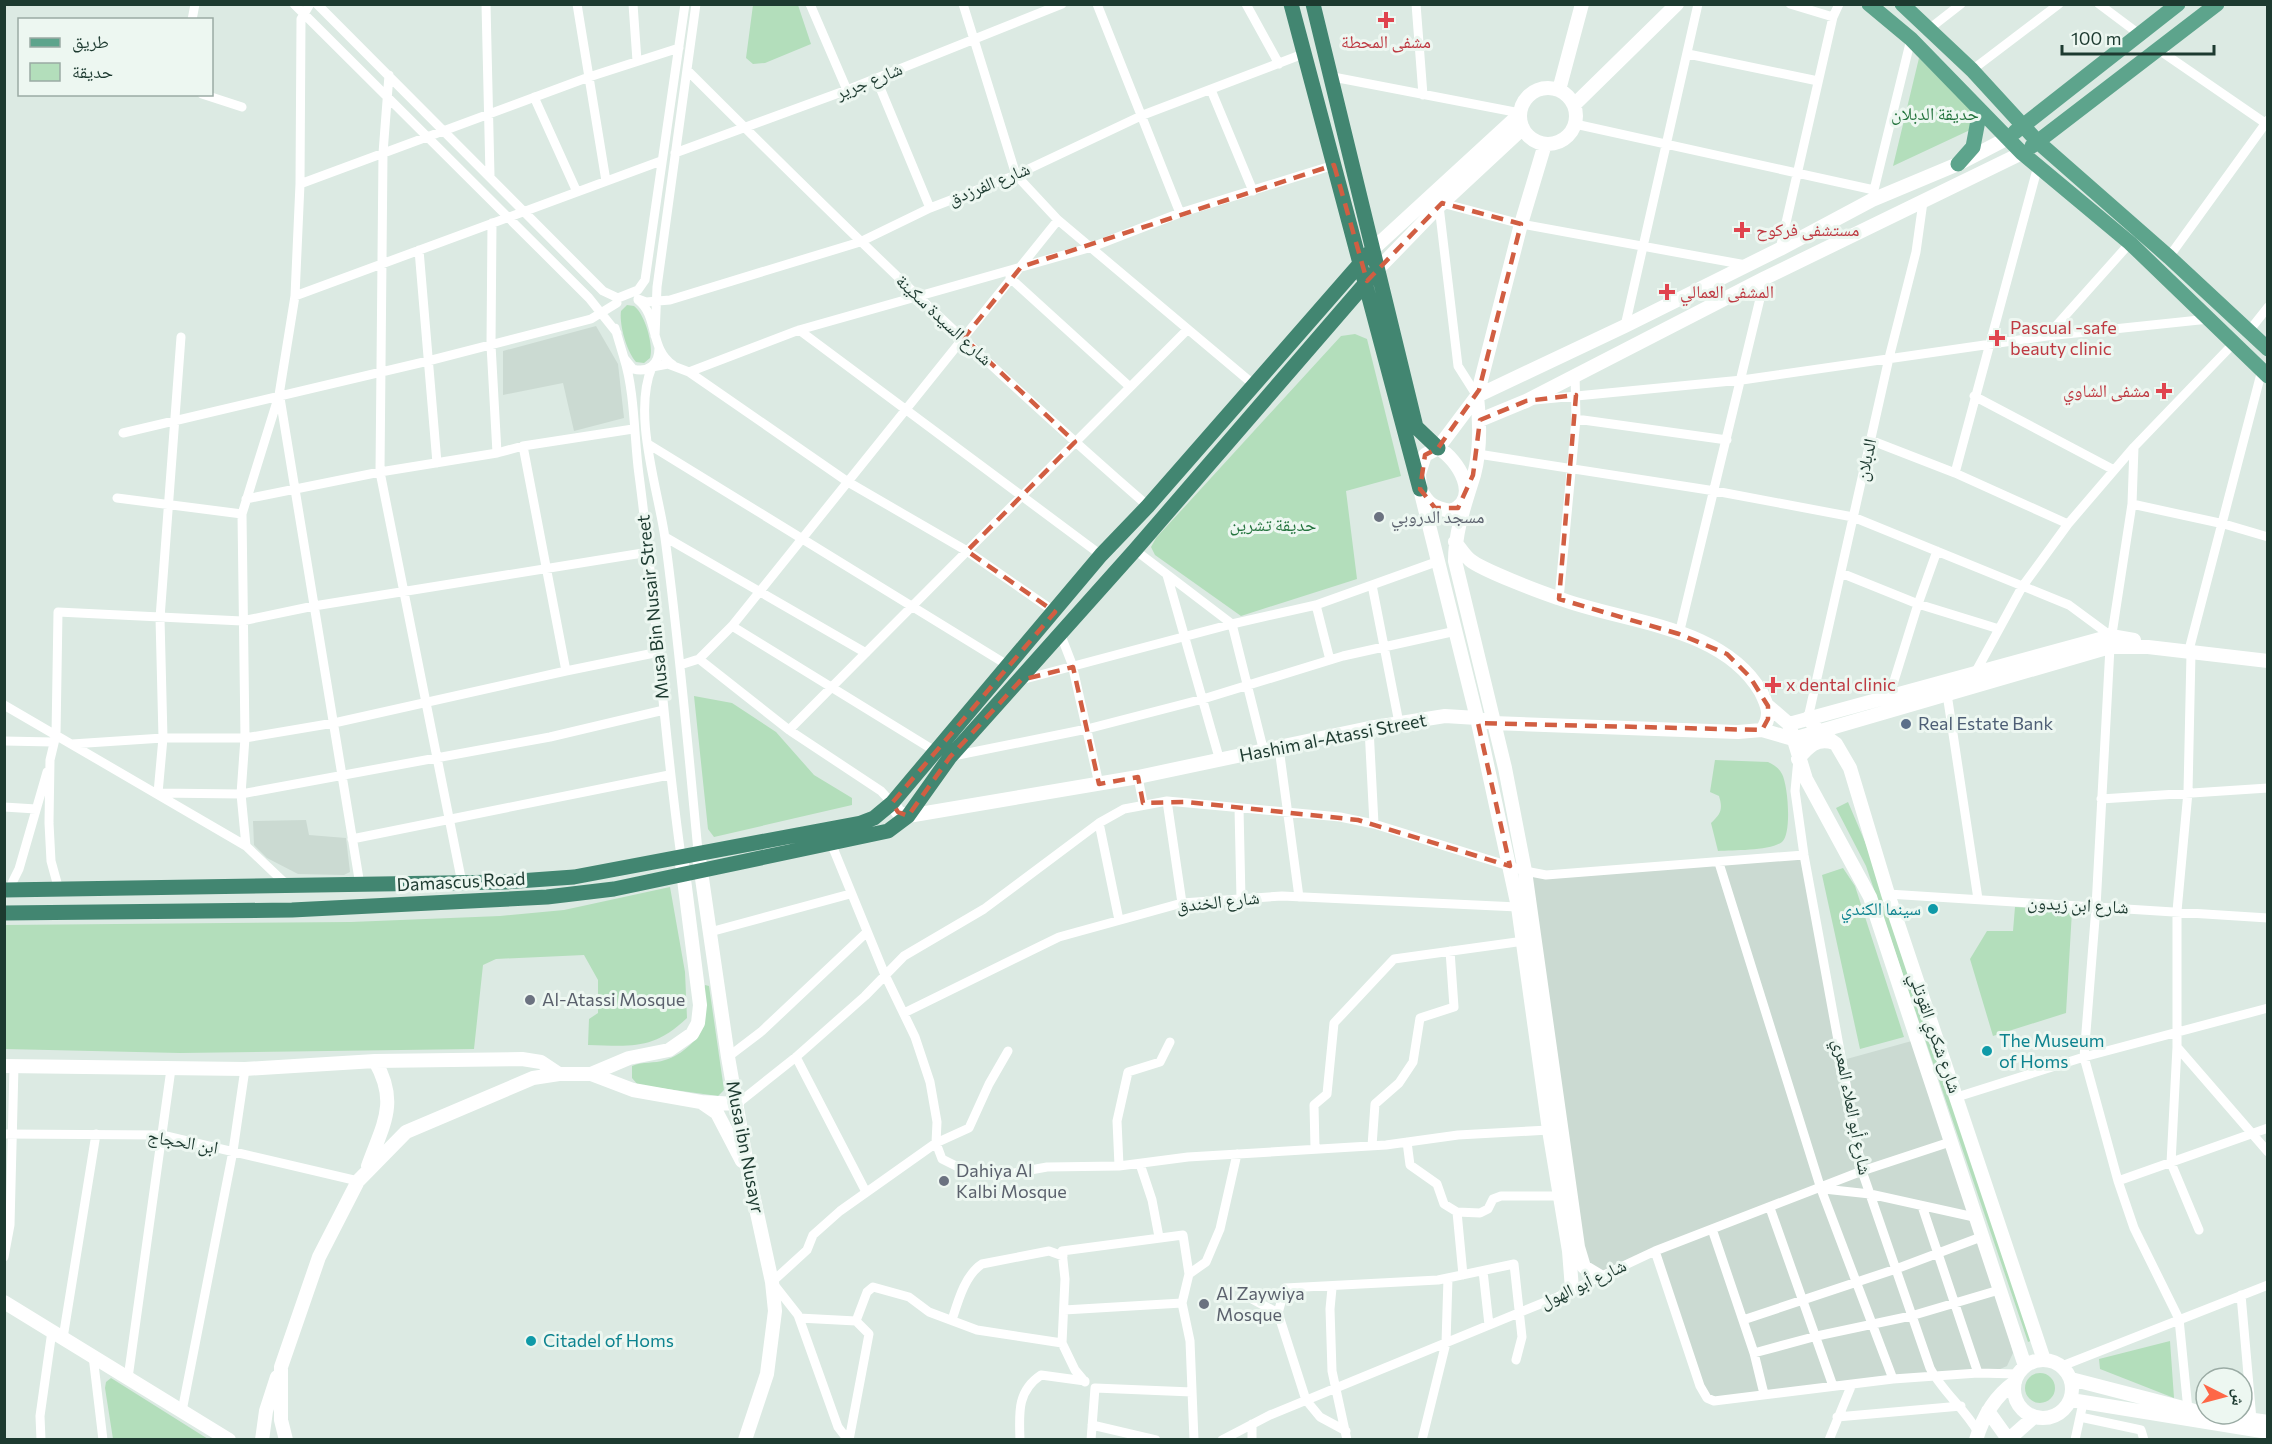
<svg xmlns="http://www.w3.org/2000/svg" width="2272" height="1444" font-family="Commissioner,'Noto Naskh Arabic',sans-serif">
	<style>
		.built { fill: #cbdad2 }
		.green { fill: #b3debb }
		.lines { fill: none; stroke-linecap: round; stroke-linejoin: round }
		.minor { stroke: #fff; stroke-width: 9 }
		.secondary { stroke: #fff; stroke-width: 14 }
		.primary { stroke: #5da48c; stroke-width: 15 }
		.trunk { stroke: #428671; stroke-width: 15 }
		.marked { fill: none; stroke: #d15e42; stroke-width: 4.5; stroke-dasharray: 12 8; stroke-linejoin: round }
		.health-dot { fill: #e0444e; stroke: #edf7f1; stroke-width: 2 }
		.worship-dot { fill: #6b7280; stroke: #edf7f1; stroke-width: 2 }
		.service-dot { fill: #5c6f8a; stroke: #edf7f1; stroke-width: 2 }
		.culture-dot { fill: #0f9aa8; stroke: #edf7f1; stroke-width: 2 }
		.labels { text-anchor: middle; stroke-width: 6; stroke-linejoin: round; paint-order: stroke }
		.health-label { font-size: 18px; fill: #be3a42; stroke: #edf7f1; text-anchor: start }
		.street-label { font-size: 18px; fill: #1d3a30; stroke: #edf7f1 }
		.park-label { font-size: 18px; fill: #24743e; stroke: #edf7f1 }
		.worship-label { font-size: 18px; fill: #5b616d; stroke: #edf7f1; text-anchor: start }
		.service-label { font-size: 18px; fill: #4e5e75; stroke: #edf7f1; text-anchor: start }
		.culture-label { font-size: 18px; fill: #0d838f; stroke: #edf7f1; text-anchor: start }
	</style>
	<rect width="100%" height="100%" fill="#dceae3"/>
	<!-- built -->
	<path class="built" d="M596 326 618 364 624 418 574 431 563 383 503 395V351Z
		M306 820 309 835 346 838 350 872 344 875 298 874 267 858 254 845 253 821Z
		M1804 855 1843 1060 1919 1039 1999 1290 2013 1353 2007 1366 1998 1370 1707 1398 1655 1251 1599 1276 1584 1267 1525 871 1546 875Z"/>
	<!-- green -->
	<path class="green" d="M753 5H798L811 44 765 63 753 64 746 58Z
		M1919 58 1974 113 1970 130 1893 166Z
		M627 305 634 306C645 314 654 346 650 358L644 363 636 362C627 352 619 325 621 311Z
		M1355 334 1367 339 1401 476 1346 491 1357 579 1241 616 1155 555 1151 547 1156 538 1341 336Z
		M694 696 732 703 776 732 814 775 852 798V805L714 837 708 829Z
		M1715 760 1768 762C1774 765 1779 768 1782 774 1788 785 1792 834 1782 842 1770 851 1734 850 1718 851L1711 823C1721 814 1723 809 1719 796L1710 792Z
		M1848 802 1880 877 2036 1339 2028 1342 1866 866 1836 808Z
		M1843 868 1855 886 1904 1037 1860 1049 1822 875Z
		M670 887 685 972 687 1018C653 1050 633 1046 588 1045L589 1019 598 1013V980L584 955 496 959 483 965 474 1049 180 1053 5 1049V925L351 922 500 916 564 910Z
		M2015 907 2072 911 2066 1013 1993 1036 1970 959 1987 931H2013Z
		M705 985 709 986 724 1090 718 1096 638 1085 632 1078V1066C643 1061 654 1064 665 1060 682 1055 699 1040 704 1023 708 1010 701 996 705 985Z
		M2170 1341 2174 1398 2100 1369 2099 1359Z
		M2025 1388a15 15 0 1 1 30 0a15 15 0 1 1-30 0Z
		M111 1378 208 1439H113L105 1388 106 1382Z"/>
	<g class="lines">
		<!-- minor -->
		<path class="minor" d="M294 4 589 298 617 333
			M310 4 301 19 300 184 589 77 679 48
			M317 4 603 291 618 298 638 290 645 280 685 4
			M486 4 490 176
			M577 4 606 181
			M633 4 637 61
			M810 4 847 90
			M963 4 1016 175 1058 220 1253 384
			M1097 4 1180 213
			M1246 4 1279 64
			M1416 4 1423 95
			M1790 4 1833 17
			M2099 4 2139 34
			M192 20 195 4
			M1929 29 1961 4
			M2159 50 2268 125
			M1688 54 1818 81
			M1972 70 2059 4
			M688 71C837 220 988 367 1148 506
			M389 75 383 153 380 472 462 883
			M1328 76 1520 113
			M876 78 930 208
			M1211 90 1253 191
			M202 94 242 107
			M534 97 577 192
			M1575 124 1874 190
			M675 153 847 90 1062 4
			M1873 194 1911 39
			M1442 203 1521 224 1746 265
			M1439 206 1458 366 1477 396
			M492 223 491 345 497 453 523 446 566 671 659 652
			M1780 249 1833 17 1839 4
			M419 250 437 463
			M2169 257 2268 120
			M1010 278 1130 387
			M295 296 661 161
			M638 299 646 302 670 300 860 242 930 208 1016 175 1143 115 1303 54
			M638 300C659 316 649 349 673 365
			M1625 326 1698 4
			M615 328 624 358 633 369C648 373 659 365 659 348
			M799 330 1101 555
			M2249 331 2268 307
			M655 336 657 287 696 4
			M2047 336 2130 243
			M181 337 160 618 163 738 158 793 241 794 550 737 664 710
			M624 358C635 392 634 439 639 475 656 602 663 730 681 856
			M689 372 799 330 1092 247 1180 213 1334 165
			M1974 396 2114 470
			M280 398 360 885
			M1535 400 1742 380 2047 336 2209 319
			M1576 419 1727 440
			M123 433 428 361 591 319 617 303
			M1870 440 1955 473 2068 524
			M648 444 1009 666
			M523 446 633 429
			M1478 454 1715 491 1853 517 2069 605 2111 636
			M1955 473 2038 166
			M117 498 242 514
			M246 499 380 472 497 453
			M2132 504 2224 524 2268 537
			M665 537 866 653
			M1135 550 1232 624 1264 752
			M1841 573 1918 604 1999 629
			M1167 575 1220 761
			M1372 585 1399 723
			M1559 599 1576 419 1575 374
			M1316 605 1330 660
			M732 626 935 751
			M1060 633 1072 664 1099 784
			M1679 634 1765 278
			M2190 646 2262 370
			M2191 653 2188 792 2177 911V1047L2268 1152
			M699 659 789 730 881 791 892 803
			M680 665 699 659 732 626 1058 220
			M1974 675 2022 587 2068 524 2134 447
			M1021 680 1232 624 1316 605 1436 562
			M1947 694 1978 899
			M1889 697 1918 604 1937 551
			M4 705 246 846 287 885
			M1808 718 1889 358 1916 252 1923 202
			M1369 728 1374 824
			M789 730 1187 330
			M4 741 53 742
			M72 744 163 738H245L334 723 566 671
			M1279 748 1299 897
			M953 756 1087 729 1203 699 1343 656 1456 631
			M1798 759 1795 791 1804 855 1862 1171 1930 1368C1942 1391 1964 1408 1978 1432
			M1138 777 1143 803
			M2101 799 2268 788
			M1167 801 1182 903
			M4 807 36 809
			M1239 808 1241 899
			M1099 823 1119 920
			M352 839 669 775
			M831 843 885 975 915 1037 930 1082 937 1122 936 1143 942 1159 970 1173 997 1176 1047 1167 1119 1166 1188 1157 1386 1145 1458 1135 1549 1130
			M246 846 241 794 245 738 242 514 279 395 295 296 300 184
			M698 851C688 747 679 642 665 538 658 489 632 414 652 367L668 364 689 372 848 482 967 551 1055 612
			M1719 863 1821 1189 1893 1379
			M9 889 19 869 47 772
			M59 890 51 861 49 823 50 760 56 735 58 612 242 621 314 606 649 552
			M1888 894 2268 918
			M710 932 850 894
			M904 1013 1059 937 1182 903 1282 896 1518 907
			M2177 1047 2171 1163 2199 1230
			M728 1057 762 1031 867 932
			M796 1057 866 1192
			M1957 1097 2084 1057 2268 1008
			M737 1104 796 1057 865 996 904 956 984 909 1099 823 1124 809 1167 801 1340 817 1374 824 1525 871 1546 875 1804 855
			M4 1134 162 1135 358 1181
			M1407 1142 1410 1165 1437 1184 1444 1204 1457 1212 1463 1275
			M1372 1146 1375 1104 1399 1083 1413 1062 1420 1018 1454 1007 1450 951
			M1315 1148 1314 1105 1327 1094 1334 1023 1394 959 1524 941
			M1140 1164 1152 1200 1159 1237
			M1119 1166 1117 1121 1128 1072 1160 1062 1170 1042
			M2118 1181 2268 1128
			M1824 1189 1870 1194 1974 1217
			M1922 1206 1978 1373
			M1770 1208 1833 1386
			M1457 1212 1480 1213 1488 1209 1493 1199 1501 1196H1560
			M1712 1229 1754 1353 1764 1394
			M1655 1251 1700 1386 1707 1398 1714 1401 1893 1379 1978 1373 2018 1374
			M4 1257 10 1225 14 1066
			M1483 1271 1489 1325
			M1332 1288 1330 1309 1332 1371 1347 1440
			M2241 1295 2252 1420
			M1252 1299 1278 1313
			M1064 1310 1182 1303
			M799 1318 856 1321
			M952 1320C958 1301 965 1275 982 1264L1049 1251 1063 1256
			M1743 1320 1896 1269 1981 1237
			M63 1338 96 1134
			M1062 1343 1075 1370 1085 1382
			M1754 1353 1817 1336 1911 1316 1999 1290
			M93 1356 103 1440
			M2062 1366 2268 1285
			M128 1378 171 1069
			M2188 1410 2179 1319 2134 1228 2118 1181 2084 1057 2096 907 2110 647 2132 504 2134 447 2234 343
			M182 1411 233 1151 245 1069
			M1837 1417 1961 1406
			M2080 1417 2141 1430 2144 1440
			M1092 1425 1156 1440
			M1346 1431 1320 1417 1306 1400 1278 1313 1285 1288 1438 1280 1514 1264 1522 1337 1516 1360
			M41 1440 40 1416 52 1331
			M848 1440 838 1427 798 1315 772 1282 807 1250 813 1235 840 1211 936 1143 969 1128 989 1084 1008 1051
			M849 1440 869 1334 856 1321 867 1292 873 1287 909 1297 929 1312 977 1330 1062 1343 1065 1279 1062 1251 1183 1235 1189 1274
			M1020 1440C1019 1413 1017 1391 1041 1375L1085 1381
			M1091 1440 1095 1388 1192 1392
			M1194 1440 1190 1341 1182 1303 1189 1274 1206 1262 1220 1229 1237 1154
			M1222 1440 1270 1415 1555 1298 1655 1251 1862 1171 1950 1142
			M1252 1440V1424
			M1422 1440 1446 1343 1448 1278
			M1829 1440 1852 1384
			M2075 1440 2083 1403"/>
		<!-- secondary -->
		<path class="secondary" d="M1520 116a28 28 0 1 1 56 0a28 28 0 1 1-56 0Z
			M1559 90 1582 4
			M1574 105 1677 4
			M1545 144 1521 224 1477 396C1480 422 1481 449 1474 475 1465 504 1455 531 1455 561L1505 768 1525 871 1578 1247 1584 1267 1599 1276
			M1372 250 1520 114
			M1377 270 1439 206 1523 128
			M1480 420 1526 401 1765 278 2022 153
			M1438 448 1477 396 1625 326 1780 249 1872 200 1958 164 2008 138
			M1420 489C1428 504 1433 508 1451 511 1482 499 1458 459 1438 448L1425 455 1419 474 1420 489 1477 718 1518 907 1549 1130 1569 1251 1572 1289
			M1455 542C1460 548 1464 555 1470 560 1482 570 1540 592 1558 598 1624 623 1722 625 1761 692 1768 706 1772 716 1762 730
			M1768 706 1789 724 2111 636 2134 640
			M1808 718 1818 731 1836 744 1850 768 1888 894 2044 1360
			M1789 724 1806 779 1870 897 2025 1366
			M1798 759C1808 747 1817 737 1834 743
			M892 803 898 812 908 816 1138 777 1369 728 1445 716 1477 718 1493 723 1738 732 1762 730 1793 739 2110 647H2148L2268 661
			M698 851 728 1057 749 1176 772 1282 775 1311 767 1374 745 1440
			M4 1066 245 1069 375 1061 522 1059 541 1062 559 1074
			M591 1074 633 1090 701 1102 717 1113 742 1161
			M701 1102 737 1104
			M368 1166C383 1124 399 1103 375 1061
			M4 1302 229 1440
			M2014 1389a29 29 0 1 1 58 0a29 29 0 1 1-58 0Z
			M2071 1379 2195 1411
			M2071 1400 2268 1432
			M1988 1411 2008 1439
			M2213 1414 2268 1422
			M262 1440 266 1411 277 1377
			M286 1440 281 1420V1367L319 1257 358 1181 406 1132 533 1078 559 1074H591L629 1058 669 1050 692 1034 698 1023 700 1005 681 856
			M1976 1440C1983 1416 1995 1396 2015 1382
			M2008 1440 2034 1417"/>
		<!-- primary -->
		<path class="primary" d="M1869 4 1911 39 2022 153 2130 243 2268 376
			M1902 4 1972 70 2038 142 2169 257 2268 349
			M2015 132 2178 4
			M2032 146 2217 4
			M1958 164 1973 147 1980 110"/>
		<!-- trunk -->
		<path class="trunk" d="M1291 4 1420 489
			M1313 4 1416 427 1438 448
			M4 890 505 882 574 877 861 823 874 818 892 803 1101 555 1148 506 1372 250
			M4 913 292 910 547 897 614 889 888 831 908 816 950 757 1135 550 1377 270"/>
	</g>
	<!-- marked area -->
	<path class="marked" d="M1334 165 1367 281 1442 203 1521 224 1479 390 1438 448 1425 455 1420 489 1435 508H1458L1473 475 1480 420 1526 401 1576 395 1559 599 1679 634 1727 654 1750 677 1768 706V719L1762 730 1478 723 1510 866 1358 820 1187 802 1143 803 1138 777 1099 784 1073 667 1021 680 950 757 908 816 898 812 892 803 1055 612 967 551 1075 442 964 338 1021 267Z"/>
	<!-- markers -->
	<g class="health-dot">
		<path d="M1383 11h6v6h6v6h-6v6h-6v-6h-6v-6h6z"/>
		<path d="M1739 221h6v6h6v6h-6v6h-6v-6h-6v-6h6z"/>
		<path d="M1664 283h6v6h6v6h-6v6h-6v-6h-6v-6h6z"/>
		<path d="M1994 329h6v6h6v6h-6v6h-6v-6h-6v-6h6z"/>
		<path d="M2161 382h6v6h6v6h-6v6h-6v-6h-6v-6h6z"/>
		<path d="M1770 676h6v6h6v6h-6v6h-6v-6h-6v-6h6z"/>
	</g>
	<g class="worship-dot">
		<circle cx="1379" cy="517" r="6"/>
		<circle cx="530" cy="1000" r="6"/>
		<circle cx="944" cy="1181" r="6"/>
		<circle cx="1204" cy="1304" r="6"/>
	</g>
	<circle class="service-dot" cx="1906" cy="724" r="6"/>
	<g class="culture-dot">
		<circle cx="1933" cy="909" r="6"/>
		<circle cx="1987" cy="1051" r="6"/>
		<circle cx="531" cy="1341" r="6"/>
	</g>
	<g class="labels">
		<!-- health labels -->
		<g class="health-label">
			<text x="1386" y="48" text-anchor="middle">مشفى المحطة</text>
			<text x="1756" y="236">مستشفى فركوح</text>
			<text x="1680" y="298">المشفى العمالي</text>
			<text x="2010" y="334">Pascual -safe<tspan x="2010" dy="21">beauty clinic</tspan></text>
			<text x="2150" y="397" text-anchor="end">مشفى الشاوي</text>
			<text x="1786" y="691">x dental clinic</text>
		</g>
		<!-- street labels -->
		<g class="street-label">
			<text transform="translate(869 81) rotate(-22)" y="6">شارع جرير</text>
			<text transform="translate(989 184) rotate(-22)" y="6">شارع الفرزدق</text>
			<text transform="translate(944 320) rotate(43)" y="6">شارع السيدة سكينة</text>
			<text transform="translate(1866 460) rotate(-78)" y="6">الدبلان</text>
			<text transform="translate(653 607) rotate(-96)" y="6">Musa Bin Nusair Street</text>
			<text transform="translate(1333 738) rotate(-11)" y="6">Hashim al-Atassi Street</text>
			<text transform="translate(461 882) rotate(-3)" y="6">Damascus Road</text>
			<text transform="translate(1218 902) rotate(-6)" y="6">شارع الخندق</text>
			<text transform="translate(2078 905) rotate(3)" y="6">شارع ابن زيدون</text>
			<text transform="translate(1935 1033) rotate(71)" y="6">شارع شكري القوتلي</text>
			<text transform="translate(1852 1107) rotate(79)" y="6">شارع أبو العلاء المعري</text>
			<text transform="translate(183 1142) rotate(10)" y="6">ابن الحجاج</text>
			<text transform="translate(745 1147) rotate(79)" y="6">Musa ibn Nusayr</text>
			<text transform="translate(1583 1284) rotate(-25)" y="6">شارع أبو الهول</text>
		</g>
		<!-- park labels -->
		<g class="park-label">
			<text x="1935" y="120">حديقة الدبلان</text>
			<text x="1273" y="531">حديقة تشرين</text>
		</g>
		<!-- worship labels -->
		<g class="worship-label">
			<text x="1391" y="523">مسجد الدروبي</text>
			<text x="542" y="1006">Al-Atassi Mosque</text>
			<text x="956" y="1177">Dahiya Al<tspan x="956" dy="21">Kalbi Mosque</tspan></text>
			<text x="1216" y="1300">Al Zaywiya<tspan x="1216" dy="21">Mosque</tspan></text>
		</g>
		<!-- service labels -->
		<g class="service-label">
			<text x="1918" y="730">Real Estate Bank</text>
		</g>
		<!-- culture labels -->
		<g class="culture-label">
			<text x="1921" y="915" text-anchor="end">سينما الكندي</text>
			<text x="1999" y="1047">The Museum<tspan x="1999" dy="21">of Homs</tspan></text>
			<text x="543" y="1347">Citadel of Homs</text>
		</g>
	</g>
	<!-- border -->
	<rect width="2272" height="1444" fill="none" stroke="#1d3a30" stroke-width="12"/>
	<!-- legend -->
	<rect x="18" y="18" width="195" height="78" fill="#edf7f1" stroke="#9aaba4" stroke-width="1.5"/>
	<rect x="30" y="38" width="30" height="9" fill="#5da48c" stroke="#9aaba4" stroke-width="1.5"/>
	<text x="72" y="48" font-size="18" fill="#1d3a30">طريق</text>
	<rect x="30" y="63" width="30" height="18" fill="#b3debb" stroke="#9aaba4" stroke-width="1.5"/>
	<text x="72" y="78" font-size="18" fill="#1d3a30">حديقة</text>
	<!-- north arrow -->
	<g transform="translate(2224 1396) rotate(96)"><circle r="28" fill="#edf7f1" stroke="#9aaba4" stroke-width="1.5"/>
	<path d="M0-4.5L10 22L0 15L-10 22Z" fill="#fe6747"/>
	<text y="-9" font-size="16" font-weight="bold" text-anchor="middle" fill="#1d3a30">ش</text>
	</g>
	<!-- scale -->
	<path d="M2062 45v9h152v-9" fill="none" stroke="#1d3a30" stroke-width="3"/>
	<text x="2071" y="45" font-size="18" fill="#1d3a30" stroke="#edf7f1" stroke-width="4.5" paint-order="stroke">100 m</text>
</svg>
